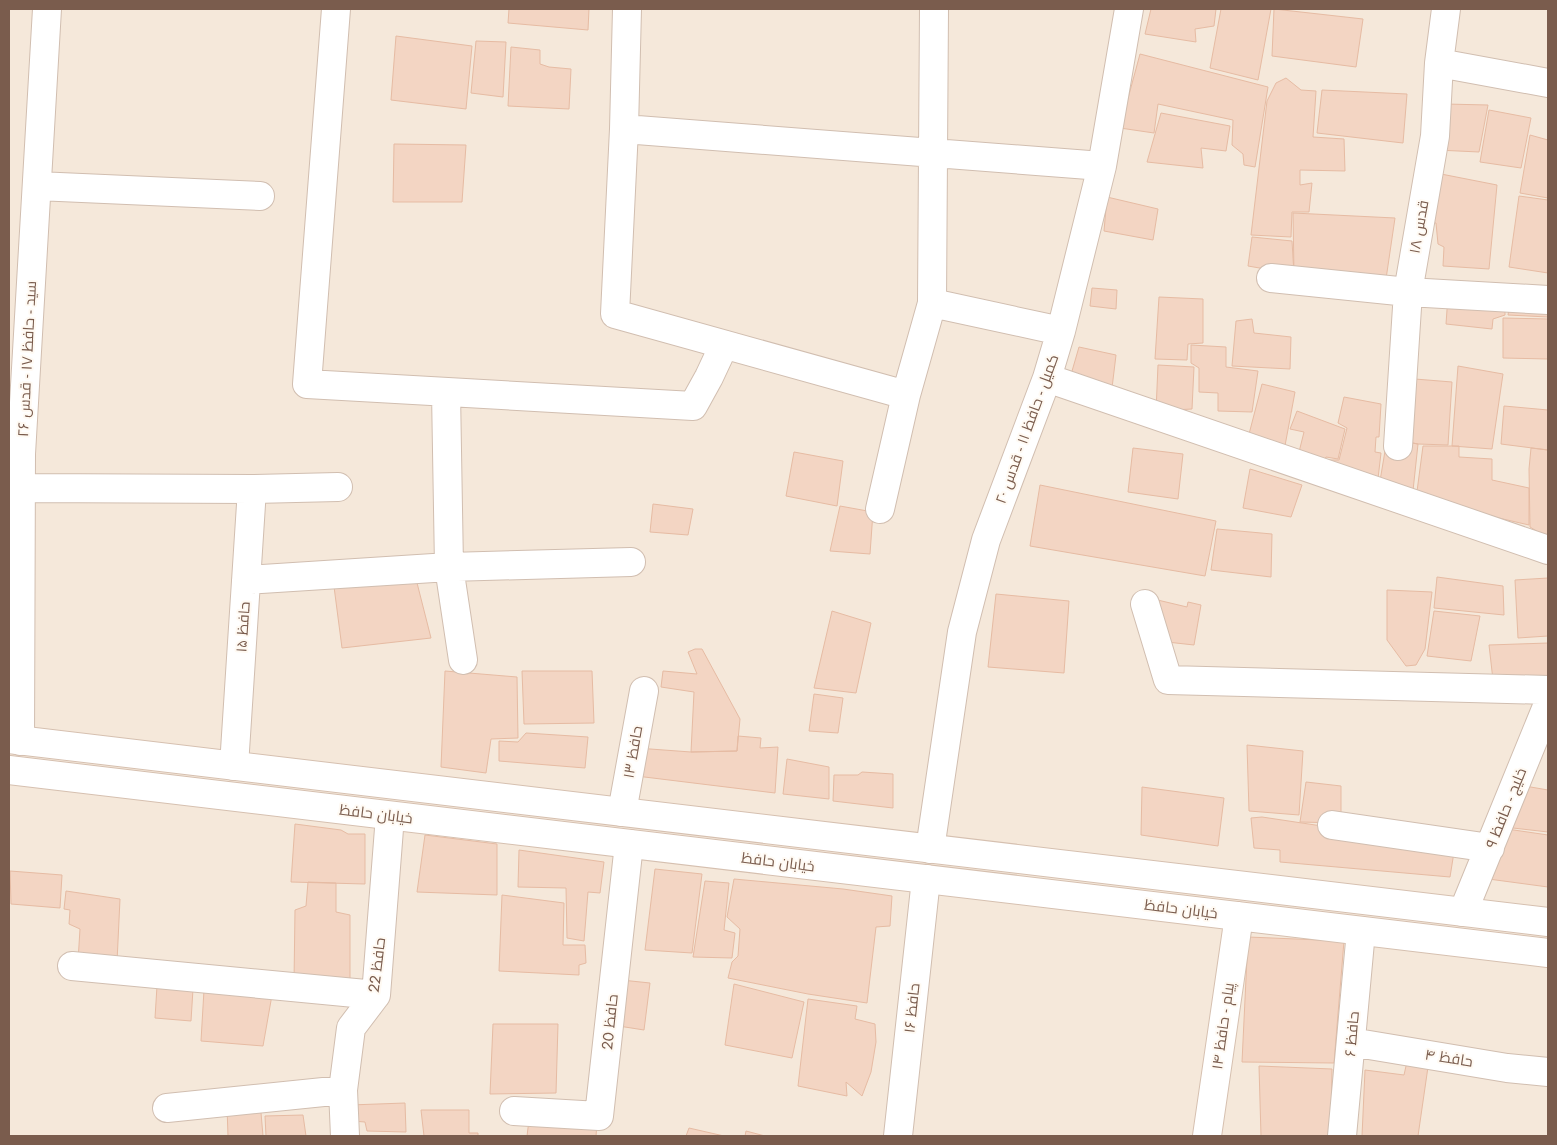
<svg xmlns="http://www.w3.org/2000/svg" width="1557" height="1145" font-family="Jost,Cairo,sans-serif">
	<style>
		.residential { fill: #f5e8da }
		.building { fill: #f3d5c3; stroke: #e6bba3 }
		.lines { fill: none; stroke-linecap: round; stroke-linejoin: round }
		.street-casing { stroke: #d1beb0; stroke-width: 30 }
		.secondary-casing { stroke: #d6c0b0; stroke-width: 30 }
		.street { stroke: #fff; stroke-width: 28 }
		.secondary { stroke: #fff; stroke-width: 28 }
		.labels { text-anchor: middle; stroke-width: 4; stroke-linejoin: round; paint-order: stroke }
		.street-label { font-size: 15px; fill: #7a5c4d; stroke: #fffaf3 }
	</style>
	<rect width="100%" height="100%" fill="#fdf6ec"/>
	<!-- residential -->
	<path class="residential" d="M9 9H1548V1136H9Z"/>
	<!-- building -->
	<path class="building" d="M509 9H589L588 30 508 23Z
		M1151 9H1216L1214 26 1195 29 1196 42 1145 34Z
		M1221 9H1271L1258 80 1210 68Z
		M1274 9 1363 19 1356 67 1272 56Z
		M396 36 472 46 466 109 391 100Z
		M476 41 506 42 503 97 471 93Z
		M511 47 540 50V64L549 67 571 69 569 109 508 106Z
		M1140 54 1268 87 1255 167 1244 165 1243 154 1232 145 1233 120 1158 104 1154 133 1120 128Z
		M1286 78 1301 90 1316 91 1313 137 1344 139 1345 171 1300 170V185L1312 183 1309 212H1292L1291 237 1251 235 1267 101 1276 83Z
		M1322 90 1407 94 1403 143 1317 133Z
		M1445 104 1488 105 1479 152 1437 150Z
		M1489 110 1531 118 1521 168 1480 162Z
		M1161 113 1230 126 1226 151 1201 148 1203 168 1147 162Z
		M1530 135 1548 140V198L1520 193Z
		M394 144 466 145 462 202H393Z
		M1436 173 1497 185 1489 269 1443 266 1444 247 1438 244 1436 223 1423 221Z
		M1519 196 1548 200V273L1509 267Z
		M1107 197 1158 209 1153 240 1104 231Z
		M1293 213 1395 218 1386 279 1294 274Z
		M1252 237 1292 241 1294 274 1248 266Z
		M1092 288 1117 290 1116 309 1090 306Z
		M1448 296 1505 300V315L1493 319 1492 329 1446 324Z
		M1159 297 1203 299V343L1188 344 1187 360 1155 359Z
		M1511 297 1548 299V317L1508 315Z
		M1503 318 1548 319V359L1503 358Z
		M1252 319 1254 333 1291 337 1290 369 1232 366 1236 321Z
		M1191 345 1226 347V367L1258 371 1252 412 1218 411V393L1199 392V368L1191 363Z
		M1079 347 1116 355 1112 388 1070 378Z
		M1158 365 1194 367 1192 409 1156 411Z
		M1458 366 1503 374 1492 449 1452 446Z
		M1415 379 1452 382 1448 445 1418 444 1403 441Z
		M1262 384 1295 392 1284 451 1248 438Z
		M1344 397 1381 404 1379 437H1376L1375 452 1381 453 1377 487 1325 460H1339L1347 428 1338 423Z
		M1504 406 1548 410V450L1501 444Z
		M1297 411 1345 429 1338 459 1326 457 1322 464 1298 456 1304 432 1290 429Z
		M1387 439 1418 444 1412 500 1378 493Z
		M1423 446H1459V457L1492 459V480L1529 488V525L1416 499Z
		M1133 448 1183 454 1178 499 1128 492Z
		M1531 448 1548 450V538L1530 527 1529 469Z
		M794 452 843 461 837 506 786 496Z
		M1250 469 1302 485 1291 517 1243 508Z
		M1040 485 1216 521 1205 576 1030 546Z
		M653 504 693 509 688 535 650 532Z
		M840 506 873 512 870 554 830 551Z
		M1217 529 1272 534 1271 577 1211 570Z
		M415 575 431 638 342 648 333 579Z
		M1437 577 1503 586 1504 615 1434 608Z
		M1548 578V636L1518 638 1515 580Z
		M1387 590 1432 592 1425 649 1416 665 1406 666 1387 640Z
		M996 594 1069 601 1064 673 988 667Z
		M1145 597 1187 607 1188 602 1201 605 1194 645 1158 641Z
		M832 611 871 623 856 693 814 688Z
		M1434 611 1480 616 1471 661 1427 656Z
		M1548 643V678L1493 680 1489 645Z
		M695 649H702L740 719 737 751 691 752 694 692 661 687 663 671 697 674 688 652Z
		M445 671 517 677 518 738 491 739 486 773 441 767Z
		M522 671H592L594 723 524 724Z
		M814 694 843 698 838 733 809 731Z
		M526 733 588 737 585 768 499 761V741L518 742Z
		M738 736 761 738 760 748 778 747 775 793 620 774 623 747 691 752 737 751Z
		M1247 745 1303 751 1299 815 1249 811Z
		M787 759 829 767V799L783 794Z
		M862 772 893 774V808L833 801 834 775H858Z
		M1306 782 1341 786V823L1300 822Z
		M1519 785 1548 790V832L1513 828Z
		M1142 787 1224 798 1218 846 1141 835Z
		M1262 817 1455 846 1450 877 1280 862V850L1254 848 1251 818Z
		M295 824 341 830 348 834H365V884L291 882Z
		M1507 829 1548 835V887L1481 878Z
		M425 835 497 844V895L417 892Z
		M519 850 604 862 600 893 588 892 584 941 567 938 566 888 518 887Z
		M655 869 702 874 692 953 645 950Z
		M10 871 62 875 60 908 11 904Z
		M734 879 843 889 892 896 890 926 876 927 867 1003 808 994 728 978 732 962 738 956 740 929 727 917Z
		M705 881 729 883 724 930 735 933 732 958 693 957Z
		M308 882 336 883V912L350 915V989L294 982 295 910 306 906Z
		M66 891 120 899 117 962 78 961 80 929 69 924 70 910 64 909Z
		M502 895 564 903 563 945H585L586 963 579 965V975L499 971Z
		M1248 937 1344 941 1334 1063 1242 1062Z
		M612 979 650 983 644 1030 606 1024Z
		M734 984 804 1002 792 1058 725 1045Z
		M157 986 193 989 191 1021 155 1018Z
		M204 990 272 995 263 1046 201 1041Z
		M808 999 857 1006 855 1019 875 1024 876 1042 871 1072 862 1096 846 1082 847 1096 798 1086Z
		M493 1024H558L556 1093 490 1094Z
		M1408 1057 1429 1060 1418 1136H1362L1365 1070 1404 1075Z
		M1259 1066 1332 1069 1331 1136H1261Z
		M260 1101 263 1136H228L227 1107Z
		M405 1103 406 1132 367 1131 365 1122 352 1121 350 1105Z
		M421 1110H469V1133H478V1136H424Z
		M303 1115 306 1136H266L265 1116Z
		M529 1120 597 1123 596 1136H527Z
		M689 1128 724 1136H686Z
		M746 1131 765 1136H745Z"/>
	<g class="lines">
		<!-- street casing -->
		<g class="street-casing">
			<path id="street" d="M336 9 307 384 693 406 709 377 724 345
				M627 9 624 129 615 314 906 395
				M1439 63 1548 83
				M624 129 1102 166
				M37 186 260 196
				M1271 278 1408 292 1548 300
				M932 303 1061 331
				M1047 378 1548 550
				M446 392 449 567 463 660
				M1398 446 1408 292 1435 136 1439 63 1446 9
				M22 488 252 489 338 487
				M880 509 906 395 932 303 934 9
				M246 580 449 567 631 562
				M1145 604 1168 680 1548 690
				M20 741 21 454 47 9
				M234 766 252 489
				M622 812 644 691
				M1332 825 1490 848
				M930 849 962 632 986 540 1047 378 1061 331 1102 166 1129 9
				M1463 912 1548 704
				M72 966 376 995
				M1351 1042 1507 1068 1548 1072
				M167 1108 343 1090
				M514 1111 599 1116 629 844
				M345 1136 343 1090 351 1028 376 995 390 816
				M898 1136 926 879
				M1342 1136 1361 931"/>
		</g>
		<!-- secondary casing -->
		<g class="secondary-casing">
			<path id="secondary" d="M9 739 1548 922
				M9 770 1548 953
				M1207 1136 1239 916"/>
		</g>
		<!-- street -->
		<use href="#street" class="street"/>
		<!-- secondary -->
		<use href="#secondary" class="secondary"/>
	</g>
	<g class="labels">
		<!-- street labels -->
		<g class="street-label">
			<text transform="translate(1419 227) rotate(-80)" y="5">قدس ۱۸</text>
			<text transform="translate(27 359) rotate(-87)" y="5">سید - حافظ ۱۷ - قدس ۲۶</text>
			<text transform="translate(1027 429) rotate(-70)" y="5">کمیل - حافظ ۱۱ - قدس ۲۰</text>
			<text transform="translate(243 627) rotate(-86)" y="5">حافظ ۱۵</text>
			<text transform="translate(633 752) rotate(-80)" y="5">حافظ ۱۳</text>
			<text transform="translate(1506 808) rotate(-68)" y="5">خلیج - حافظ ۹</text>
			<text transform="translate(376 814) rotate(7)" y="5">خیابان حافظ</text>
			<text transform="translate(778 862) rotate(7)" y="5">خیابان حافظ</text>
			<text transform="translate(1181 909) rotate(7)" y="5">خیابان حافظ</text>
			<text transform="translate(377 965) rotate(-83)" y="5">حافظ 22</text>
			<text transform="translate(912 1008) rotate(-84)" y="5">حافظ ۱۶</text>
			<text transform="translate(610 1022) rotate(-84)" y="5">حافظ 20</text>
			<text transform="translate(1223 1026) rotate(-82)" y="5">پیام - حافظ ۱۴</text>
			<text transform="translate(1352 1034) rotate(-85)" y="5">حافظ ۶</text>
			<text transform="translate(1449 1058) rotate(9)" y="5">حافظ ۴</text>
		</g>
	</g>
	<!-- border -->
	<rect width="1557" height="1145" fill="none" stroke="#7a5c4d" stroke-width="20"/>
</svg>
